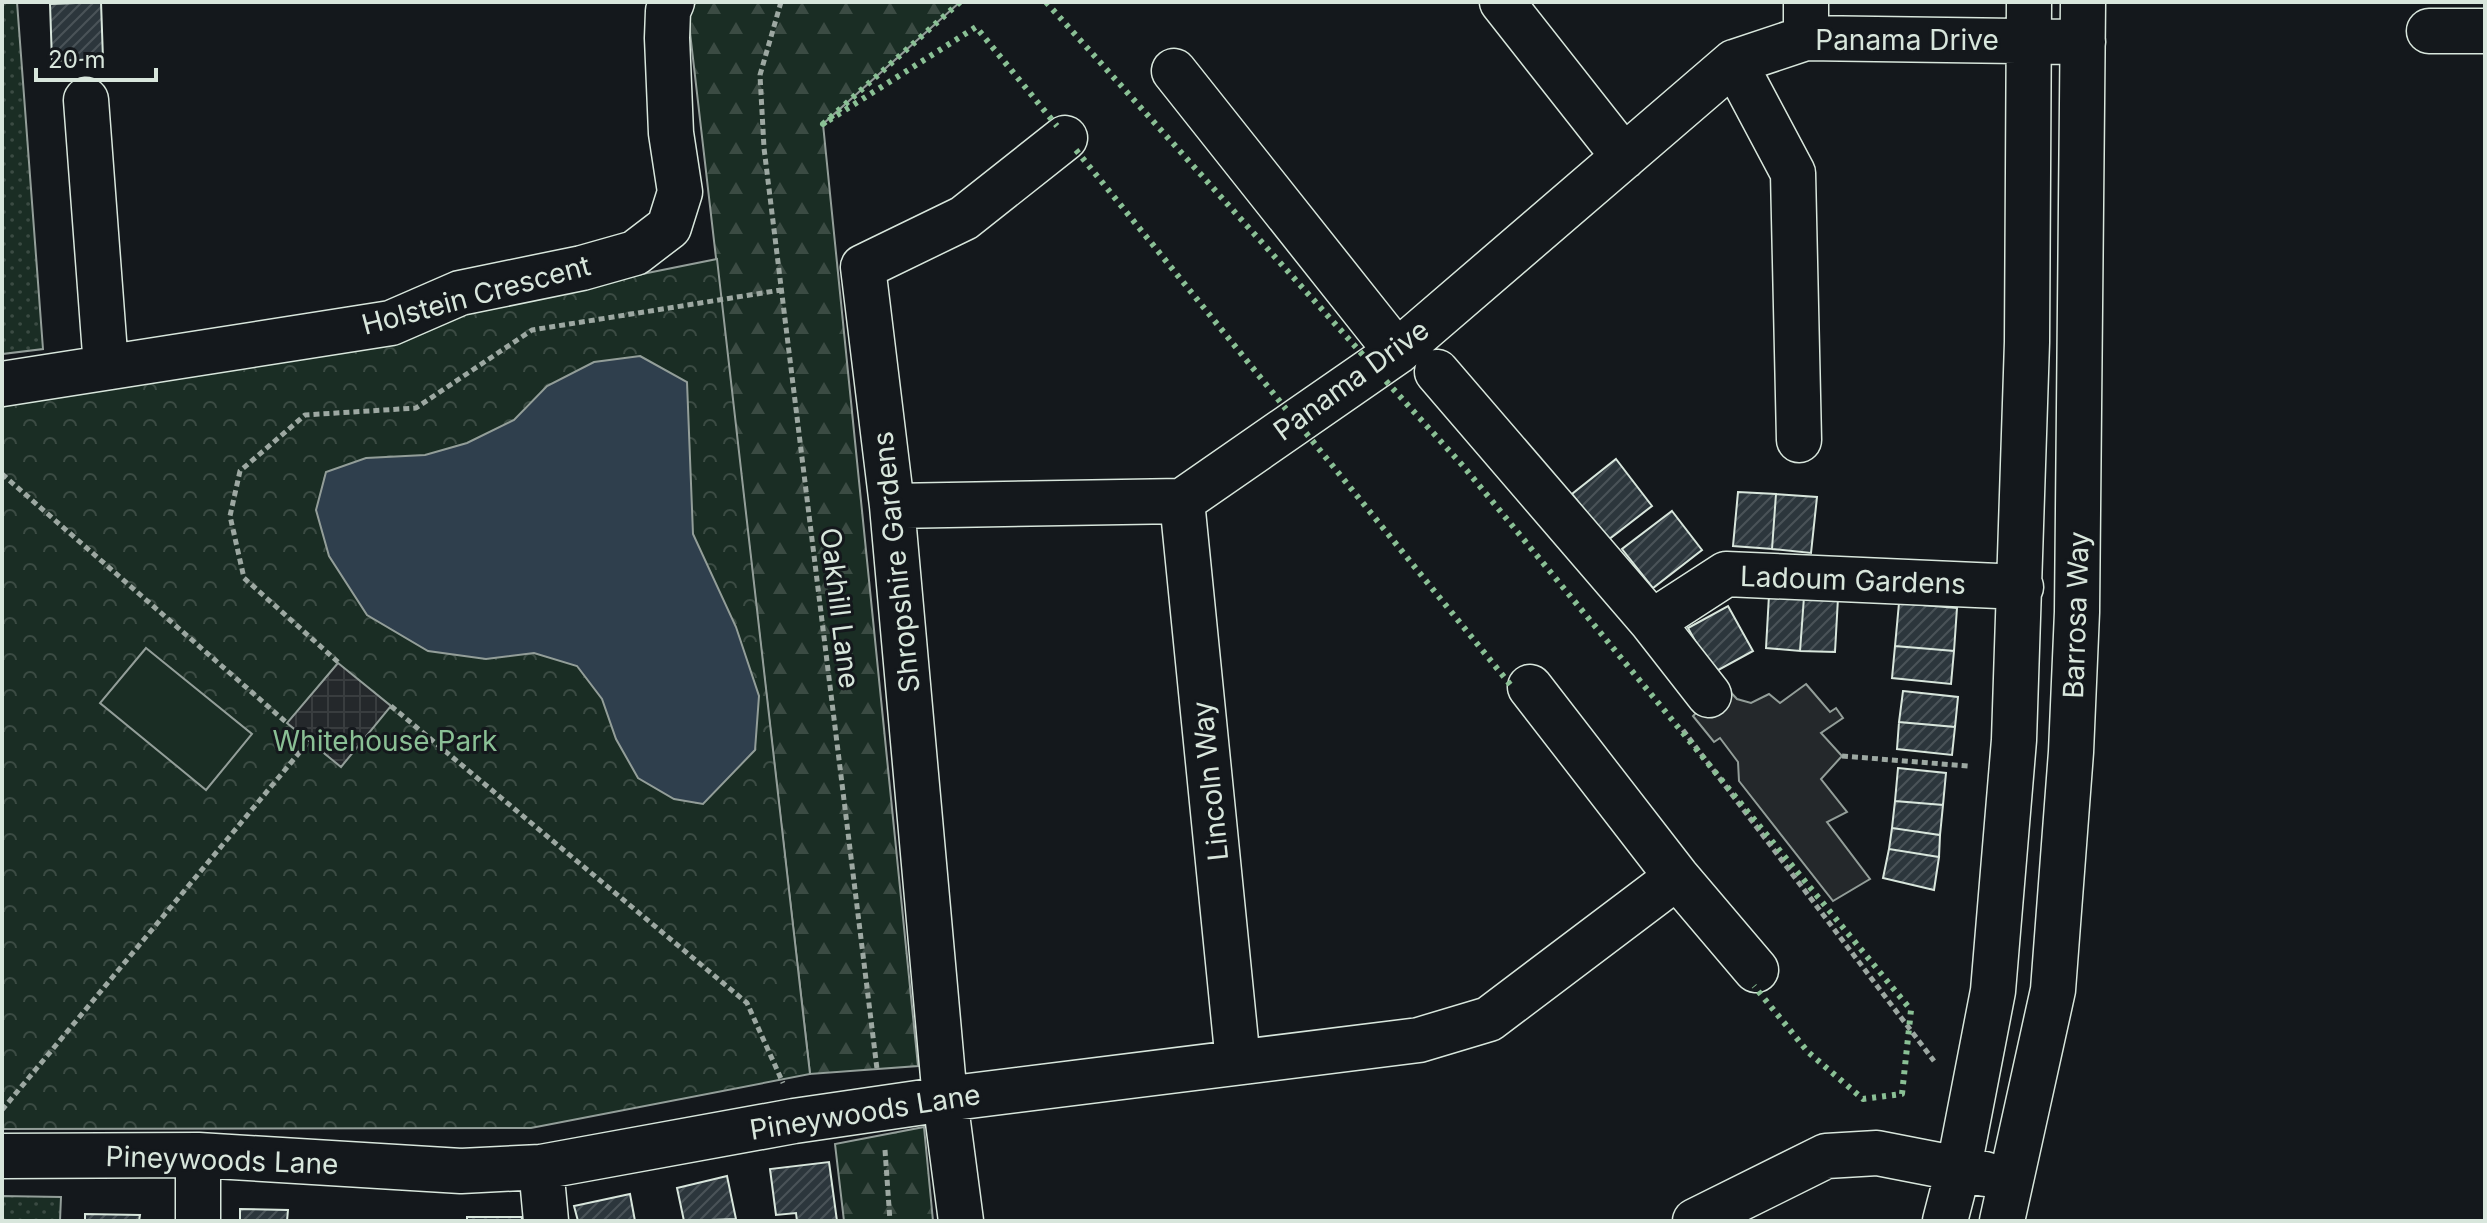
<svg xmlns="http://www.w3.org/2000/svg" width="2487" height="1223" font-family="Inter,sans-serif">
	<style>
		.grass { fill: url(#grass-dots); stroke: #939e99; stroke-width: 2 }
		.forest { fill: url(#forest-firs); stroke: #939e99; stroke-width: 2 }
		.park { fill: url(#park-crowns); stroke: #939e99; stroke-width: 2 }
		.pitch { fill: #1a2d24; stroke: #939e99; stroke-width: 2 }
		.parking { fill: #24282b; stroke: #939e99; stroke-width: 2 }
		.plaza { fill: url(#plaza-grid); stroke: #939e99; stroke-width: 2 }
		.water { fill: #2f3f4d; stroke: #939e99; stroke-width: 2 }
		.building { fill: url(#building-hatch); stroke: #d8e6dc; stroke-width: 2 }
		.lines { fill: none; stroke-linecap: round; stroke-linejoin: round }
		.minor-casing { stroke: #d8e6dc; stroke-width: 47 }
		.path { stroke: #9da8a2; stroke-width: 5; stroke-dasharray: 6 4; stroke-linecap: butt }
		.minor { stroke: #14181c; stroke-width: 44 }
		.hedge { stroke: #8ac095; stroke-width: 6; stroke-dasharray: 4 6; stroke-linecap: butt }
		.labels { text-anchor: middle; stroke-width: 6; stroke-linejoin: round; paint-order: stroke }
		.street-label { font-size: 28px; fill: #d8e6dc; stroke: #14181c }
		.park-label { font-size: 28px; fill: #8ac095; stroke: #14181c }
	</style>
	<defs>
		<pattern id="grass-dots" width="8" height="8" patternUnits="userSpaceOnUse" patternTransform="scale(2)"><rect width="8" height="8" fill="#1a2d24"/><path d="M2 2h.1M6 6h.1" fill="none" stroke="#3b4b43" stroke-width="1.8" stroke-linecap="round"/></pattern>
		<pattern id="forest-firs" width="22" height="20" patternUnits="userSpaceOnUse" patternTransform="scale(2)"><rect width="22" height="20" fill="#1a2d24"/><path d="M5 1l3.5 6h-7zM16 11l3.5 6h-7z" fill="#3b4b43"/></pattern>
		<pattern id="park-crowns" width="20" height="18" patternUnits="userSpaceOnUse" patternTransform="scale(2)"><rect width="20" height="18" fill="#1a2d24"/><path d="M2 6a3 3 0 1 1 6 0M12 15a3 3 0 1 1 6 0" fill="none" stroke="#3b4b43"/></pattern>
		<pattern id="plaza-grid" width="8" height="8" patternUnits="userSpaceOnUse" patternTransform="scale(2)"><rect width="8" height="8" fill="#24282b"/><path d="M0 4h8M4 0v8" fill="none" stroke="#393d3f"/></pattern>
		<pattern id="building-hatch" width="6" height="6" patternUnits="userSpaceOnUse" patternTransform="scale(2)"><rect width="6" height="6" fill="#2c363c"/><path d="M-1 1l2-2M0 6l6-6M5 7l2-2" fill="none" stroke="#4a5358"/></pattern>
	</defs>
	<rect width="100%" height="100%" fill="#14181c"/>
	<!-- grass -->
	<path class="grass" d="M2 2H17L43 349 2 354Z
		M2 1196 61 1197 60 1221H2Z"/>
	<!-- forest -->
	<path class="forest" d="M696 2H960L823 124 918 1066 810 1074 688 15Z
		M924 1127 933 1221H844L835 1144Z"/>
	<!-- park -->
	<path class="park" d="M717 259 810 1074 531 1128 2 1129V403Z"/>
	<!-- pitch -->
	<path class="pitch" d="M146 648 252 734 206 790 100 703Z"/>
	<!-- parking -->
	<path class="parking" d="M1806 684 1830 712 1836 708 1843 718 1821 733 1842 756 1821 779 1847 812 1827 822 1870 879 1833 901 1739 781 1738 762 1720 738 1714 742 1693 716 1724 685 1737 699 1751 703 1769 694 1780 703Z"/>
	<!-- plaza -->
	<path class="plaza" d="M338 663 391 706 341 767 287 723Z"/>
	<!-- water -->
	<path class="water" d="M640 356 687 382 693 534 736 627 759 696 755 750 703 804 674 799 638 778 616 739 602 699 577 666 534 653 486 659 428 651 367 615 329 556 316 510 326 472 366 458 425 455 467 443 514 420 547 386 594 362Z"/>
	<!-- building -->
	<path class="building" d="M101 2 103 59 52 61 50 4Z
		M1616 459 1652 506 1608 540 1572 494Z
		M1738 492 1776 494 1772 549 1733 546Z
		M1776 494 1817 497 1811 553 1772 549Z
		M1672 511 1702 550 1653 588 1622 549Z
		M1769 595 1804 597 1800 651 1766 648Z
		M1804 597 1838 598 1835 652 1800 651Z
		M1899 603 1957 608 1954 651 1895 646Z
		M1728 606 1753 651 1713 673 1688 628Z
		M1895 646 1954 651 1951 684 1892 678Z
		M1903 691 1958 697 1955 727 1899 722Z
		M1899 722 1955 727 1952 755 1897 749Z
		M1898 768 1946 773 1943 805 1895 801Z
		M1895 801 1943 805 1940 835 1892 828Z
		M1892 828 1940 835 1939 857 1889 849Z
		M1889 849 1939 857 1934 890 1883 878Z
		M829 1162 837 1221H797L796 1213 776 1215 770 1169Z
		M727 1176 736 1219 684 1221 677 1188Z
		M630 1194 635 1221H578L574 1206Z
		M240 1209 288 1210 287 1221H240Z
		M85 1214 140 1215 139 1221H85Z
		M467 1217H522V1221H467Z"/>
	<g class="lines">
		<!-- minor casing -->
		<g class="minor-casing">
			<path id="minor" d="M1502 2 1624 157
				M2429 31H2485
				M1806 38V2
				M1734 62 1793 173 1799 440
				M1174 71 1397 352
				M86 100 106 367
				M1437 372 1652 622 1709 695
				M2 384 391 323 460 293 582 268 635 253 669 227 680 192 671 133 667 38 668 11 672 2
				M1182 501 1238 1062
				M892 506 1182 501 1397 352 1734 62 1806 38 2083 42
				M1652 622 1726 574 2021 587
				M1530 687 1677 877 1756 970
				M2 1156 198 1155 461 1171 541 1167 794 1121 945 1099 1419 1040 1489 1019 1677 877
				M541 1167 546 1221
				M198 1221V1155
				M961 1221 945 1099 892 506 863 267 964 218 1065 138
				M1695 1221 1826 1156 1877 1153 1985 1174
				M1945 1221 1959 1167 1993 991 2014 740 2027 342 2029 2
				M2002 1221 2053 990 2071 752 2077 612 2083 2"/>
		</g>
		<!-- path -->
		<path class="path" d="M781 2 760 75 764 148 877 1069
			M2 474 287 723
			M338 662 244 578 230 516 240 471 305 415 416 408 532 330 781 290
			M391 706 747 1003 783 1083
			M1683 730 1934 1061
			M1842 756 1968 766
			M2 1110 309 741
			M885 1150 890 1221"/>
		<!-- minor -->
		<use href="#minor" class="minor"/>
		<!-- hedge -->
		<path class="hedge" d="M960 2 823 124 976 27 1057 126
			M1046 2 1363 355
			M1076 150 1286 409
			M1386 381 1464 467 1911 1010 1902 1094 1863 1099 1808 1052 1754 986
			M1306 433 1513 688"/>
	</g>
	<g class="labels">
		<!-- street labels -->
		<g class="street-label">
			<text x="1907" y="50">Panama Drive</text>
			<text transform="translate(476 295) rotate(-15)" y="10">Holstein Crescent</text>
			<text transform="translate(1351 380) rotate(-36)" y="10">Panama Drive</text>
			<text transform="translate(896 562) rotate(-96)" y="10">Shropshire Gardens</text>
			<text transform="translate(1853 580) rotate(2)" y="10">Ladoum Gardens</text>
			<text transform="translate(840 608) rotate(83)" y="10">Oakhill Lane</text>
			<text transform="translate(2076 615) rotate(-88)" y="10">Barrosa Way</text>
			<text transform="translate(1210 781) rotate(-96)" y="10">Lincoln Way</text>
			<text transform="translate(865 1112) rotate(-9)" y="10">Pineywoods Lane</text>
			<text transform="translate(222 1160) rotate(2)" y="10">Pineywoods Lane</text>
		</g>
		<!-- park labels -->
		<g class="park-label">
			<text x="385" y="751">Whitehouse Park</text>
		</g>
	</g>
	<!-- border -->
	<rect width="2487" height="1223" fill="none" stroke="#d8e6dc" stroke-width="8"/>
	<!-- scale -->
	<path d="M36 68v12h120v-12" fill="none" stroke="#d8e6dc" stroke-width="4"/>
	<text x="48" y="68" font-size="24" fill="#d8e6dc" stroke="#14181c" stroke-width="6" paint-order="stroke">20 m</text>
</svg>
